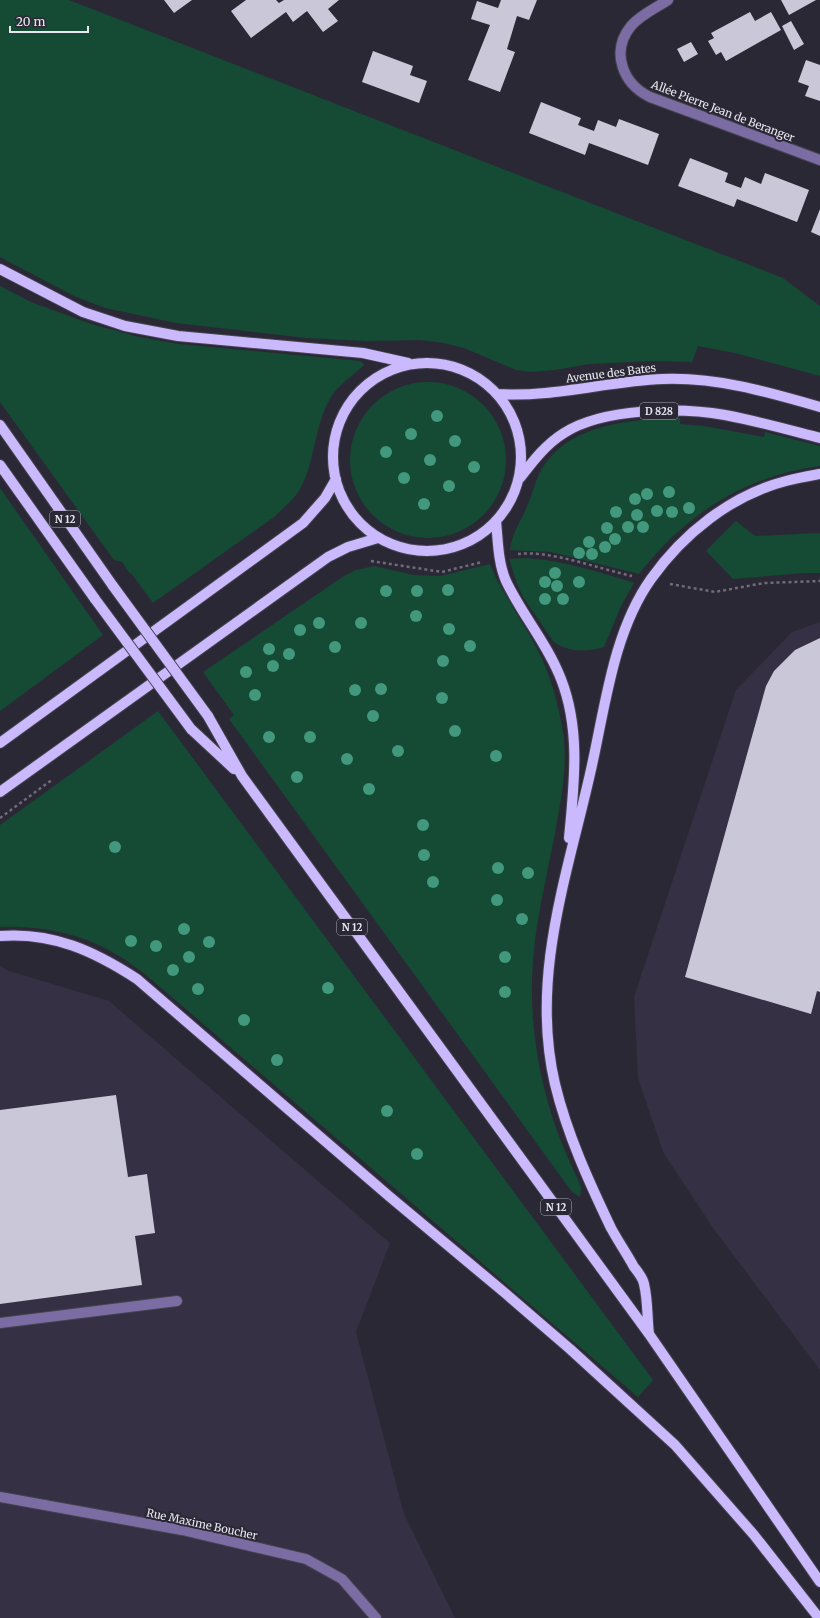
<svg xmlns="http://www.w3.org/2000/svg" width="820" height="1618" font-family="Merriweather,serif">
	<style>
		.built { fill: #353043 }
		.green { fill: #154a35 }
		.building { fill: #cac7d8 }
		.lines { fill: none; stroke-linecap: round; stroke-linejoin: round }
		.minor-casing { stroke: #45434f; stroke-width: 12 }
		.major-casing { stroke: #45434f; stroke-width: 12 }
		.path { stroke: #6f6c77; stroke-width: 2.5; stroke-dasharray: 3 3; stroke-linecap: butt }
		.minor { stroke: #7b6da4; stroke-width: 10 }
		.major { stroke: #cab9fd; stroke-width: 10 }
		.major-bridge-casing { stroke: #45434f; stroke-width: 12; stroke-linecap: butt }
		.major-bridge { stroke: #cab9fd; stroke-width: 10 }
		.tree { fill: #42987c }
		.labels { text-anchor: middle; stroke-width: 4; stroke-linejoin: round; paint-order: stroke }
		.shield { fill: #2b2835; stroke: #afadb7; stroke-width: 1 }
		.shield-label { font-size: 10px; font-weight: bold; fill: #e8e6ef }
		.street-label { font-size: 11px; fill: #e8e6ef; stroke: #2b2835 }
	</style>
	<rect width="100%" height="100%" fill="#2b2835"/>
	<!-- built -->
	<path class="built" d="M820 622V1370L713 1228 663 1152 638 1078 634 997 736 690 792 632Z
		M0 966 9 971 109 1001 390 1243 356 1332 404 1514 455 1618H0Z"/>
	<!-- green -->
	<path class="green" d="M0 0H69L783 278 820 306V376L735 353 698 346 692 362 653 361 589 364 555 370 531 372 516 370 464 348 444 343 420 340 367 341 306 338 176 323 105 308 74 296 0 257Z
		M0 286 31 302 91 324 139 337 179 344 360 361 363 363 364 365C352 377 341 382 331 397 314 425 316 459 301 487 295 499 283 508 274 517L153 603 131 573 130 574 122 562 114 560 0 402Z
		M350 460a78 78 0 1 1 156 0a78 78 0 1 1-156 0Z
		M667 418H680V424L704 426 764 437 765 432 820 446V466C744 476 686 514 639 574L551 552 510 550C512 532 522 520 528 504 533 493 535 481 541 470 567 426 622 421 667 418Z
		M0 488 103 635 0 711Z
		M736 521 755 536 820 533V573H804L733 579 706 551Z
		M526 558C563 560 599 572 634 583L621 606 604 647C587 652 568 653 553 641L523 597 517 584 509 559Z
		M490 564 496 578C511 606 530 633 543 661 553 684 559 708 563 732 568 766 561 800 555 833 548 869 540 904 535 940 527 1005 535 1067 556 1128 563 1148 573 1168 581 1187L580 1197 572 1192 229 719 234 715 203 672 344 576 356 570 374 566 414 575 440 576Z
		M158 711 653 1380 638 1397 145 974C136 968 128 961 119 956 85 934 40 925 0 927V825Z"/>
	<!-- building -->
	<path class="building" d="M164 0H192L174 13Z
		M246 0H276L279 3 284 0H339L328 9 338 21 323 32 307 11 293 22 286 12 251 38 231 11Z
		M501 0H537L529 20 517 16 507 49 515 52 500 92 468 80 490 25 471 19 477 1 498 8Z
		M781 0H816L789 15Z
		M750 12 755 21 771 12 781 30 726 61 721 52 716 55 708 41 714 38 711 33Z
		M791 21 804 44 794 50 782 26Z
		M691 42 698 54 684 62 677 49Z
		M373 51 413 66 410 75 427 81 419 103 362 82Z
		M806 60 820 65V101L805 96 809 86 798 82Z
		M541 102 581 118 578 125 594 131 598 120 616 127 619 119 659 134 648 165 589 143 585 155 529 133Z
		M690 158 728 173 725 182 741 188 745 177 761 184 765 173 809 190 797 222 737 199 734 207 678 186Z
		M820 209V236L811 232Z
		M820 638V992L817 991 811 1014 685 977 766 686 774 671 795 650Z
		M116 1095 128 1177 147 1174 155 1233 135 1236 142 1285 0 1304V1110Z"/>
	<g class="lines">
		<!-- minor casing -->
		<g class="minor-casing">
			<path id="minor" d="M668 0C656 8 640 15 631 26 610 52 623 84 650 97L820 160
				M0 1323 177 1301
				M0 1497 182 1530 306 1559 342 1579 376 1618"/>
		</g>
		<!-- major casing -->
		<g class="major-casing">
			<path id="major" d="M0 269 83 312 125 326 178 336 363 353 408 363
				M333 457a94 94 0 1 1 188 0a94 94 0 1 1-188 0Z
				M497 394C553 398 607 381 663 379 717 377 768 392 820 407
				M0 425 113 586
				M0 465 95 599
				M520 478C533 461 546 444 564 433 603 408 680 407 725 415 757 421 789 430 820 438
				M496 521C498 541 498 563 506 581 522 615 547 643 561 679 581 730 574 785 569 838
				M208 716 242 776 649 1334 820 1582
				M191 729 234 769
				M0 743 303 523 325 498 336 479
				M0 792 328 557 348 547 378 538
				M0 936C53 932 94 951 137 979L390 1197 505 1293 570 1349 675 1445 754 1535 819 1618
				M649 1334C647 1318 648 1300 644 1284 643 1278 638 1272 634 1267 627 1254 618 1241 611 1228 589 1182 567 1134 555 1084 530 978 567 876 590 774 605 710 612 634 651 579 683 534 731 495 786 481 797 478 809 476 820 474"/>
		</g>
		<!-- path -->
		<path class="path" d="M518 554C551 550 599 569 632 576
			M371 561 442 572 482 562
			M670 584 715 592 764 583 820 581
			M0 818 53 779"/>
		<!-- minor -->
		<use href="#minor" class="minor"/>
		<!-- major -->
		<use href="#major" class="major"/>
		<!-- major-bridge casing -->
		<g class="major-bridge-casing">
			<path id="major-bridge" d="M113 586 208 716
				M95 599 191 729"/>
		</g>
		<!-- major-bridge -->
		<use href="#major-bridge" class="major-bridge"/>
	</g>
	<!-- trees -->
	<g class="tree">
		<circle cx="437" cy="416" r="6"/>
		<circle cx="411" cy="434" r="6"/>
		<circle cx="455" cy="441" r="6"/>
		<circle cx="386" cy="452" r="6"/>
		<circle cx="430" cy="460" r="6"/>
		<circle cx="474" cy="467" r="6"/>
		<circle cx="404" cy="478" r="6"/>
		<circle cx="449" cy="486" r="6"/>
		<circle cx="669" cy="492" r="6"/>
		<circle cx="647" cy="494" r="6"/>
		<circle cx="635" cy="499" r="6"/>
		<circle cx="424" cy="504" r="6"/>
		<circle cx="689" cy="508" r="6"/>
		<circle cx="657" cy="511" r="6"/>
		<circle cx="616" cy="512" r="6"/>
		<circle cx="672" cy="512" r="6"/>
		<circle cx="637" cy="515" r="6"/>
		<circle cx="628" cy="527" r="6"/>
		<circle cx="643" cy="527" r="6"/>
		<circle cx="607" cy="528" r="6"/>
		<circle cx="615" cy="539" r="6"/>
		<circle cx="589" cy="542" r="6"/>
		<circle cx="605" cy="547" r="6"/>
		<circle cx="579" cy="553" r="6"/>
		<circle cx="592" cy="554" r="6"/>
		<circle cx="555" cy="573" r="6"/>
		<circle cx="545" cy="582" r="6"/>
		<circle cx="579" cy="582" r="6"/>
		<circle cx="557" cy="586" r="6"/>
		<circle cx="448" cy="590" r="6"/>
		<circle cx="386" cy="591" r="6"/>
		<circle cx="417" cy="591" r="6"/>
		<circle cx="545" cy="599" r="6"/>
		<circle cx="563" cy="599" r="6"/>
		<circle cx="416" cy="616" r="6"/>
		<circle cx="319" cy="623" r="6"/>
		<circle cx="361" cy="623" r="6"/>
		<circle cx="449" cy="629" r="6"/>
		<circle cx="300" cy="630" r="6"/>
		<circle cx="470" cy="646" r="6"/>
		<circle cx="335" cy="647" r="6"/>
		<circle cx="269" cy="649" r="6"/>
		<circle cx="289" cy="654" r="6"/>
		<circle cx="443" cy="661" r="6"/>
		<circle cx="273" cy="666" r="6"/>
		<circle cx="246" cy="672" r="6"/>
		<circle cx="381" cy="689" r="6"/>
		<circle cx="355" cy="690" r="6"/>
		<circle cx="255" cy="695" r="6"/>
		<circle cx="442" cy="698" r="6"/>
		<circle cx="373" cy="716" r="6"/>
		<circle cx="455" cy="731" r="6"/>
		<circle cx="269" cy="737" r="6"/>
		<circle cx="310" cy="737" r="6"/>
		<circle cx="398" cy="751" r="6"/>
		<circle cx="496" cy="756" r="6"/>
		<circle cx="347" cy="759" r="6"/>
		<circle cx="297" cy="777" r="6"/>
		<circle cx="369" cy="789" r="6"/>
		<circle cx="423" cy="825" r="6"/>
		<circle cx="115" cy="847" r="6"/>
		<circle cx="424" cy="855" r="6"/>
		<circle cx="498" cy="868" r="6"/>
		<circle cx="528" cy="873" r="6"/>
		<circle cx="433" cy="882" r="6"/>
		<circle cx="497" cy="900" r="6"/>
		<circle cx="522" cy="919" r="6"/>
		<circle cx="184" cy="929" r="6"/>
		<circle cx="131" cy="941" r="6"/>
		<circle cx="209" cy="942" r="6"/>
		<circle cx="156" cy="946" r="6"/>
		<circle cx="189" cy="957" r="6"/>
		<circle cx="505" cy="957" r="6"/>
		<circle cx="173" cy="970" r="6"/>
		<circle cx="328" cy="988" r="6"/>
		<circle cx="198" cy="989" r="6"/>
		<circle cx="505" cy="992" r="6"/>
		<circle cx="244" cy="1020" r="6"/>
		<circle cx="277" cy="1060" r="6"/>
		<circle cx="387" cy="1111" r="6"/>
		<circle cx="417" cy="1154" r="6"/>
	</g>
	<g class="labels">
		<!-- shield labels -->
		<g class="shield">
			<rect x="640" y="403" width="38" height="16" rx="3"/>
			<rect x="50" y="511" width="30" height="16" rx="3"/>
			<rect x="337" y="919" width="30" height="16" rx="3"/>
			<rect x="541" y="1199" width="30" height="16" rx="3"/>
		</g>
		<g class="shield-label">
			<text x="659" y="415">D 828</text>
			<text x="65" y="523">N 12</text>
			<text x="352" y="931">N 12</text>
			<text x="556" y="1211">N 12</text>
		</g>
		<!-- street labels -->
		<g class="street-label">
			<text transform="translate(723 111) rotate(21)" y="4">Allée Pierre Jean de Beranger</text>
			<text transform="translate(611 373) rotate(-7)" y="4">Avenue des Bates</text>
			<text transform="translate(202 1524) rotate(12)" y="4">Rue Maxime Boucher</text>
		</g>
	</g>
	<!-- scale -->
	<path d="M10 26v6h78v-6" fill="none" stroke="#e8e6ef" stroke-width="2"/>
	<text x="16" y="26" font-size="12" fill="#e8e6ef" stroke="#2b2835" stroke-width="3" paint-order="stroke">20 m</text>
</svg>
